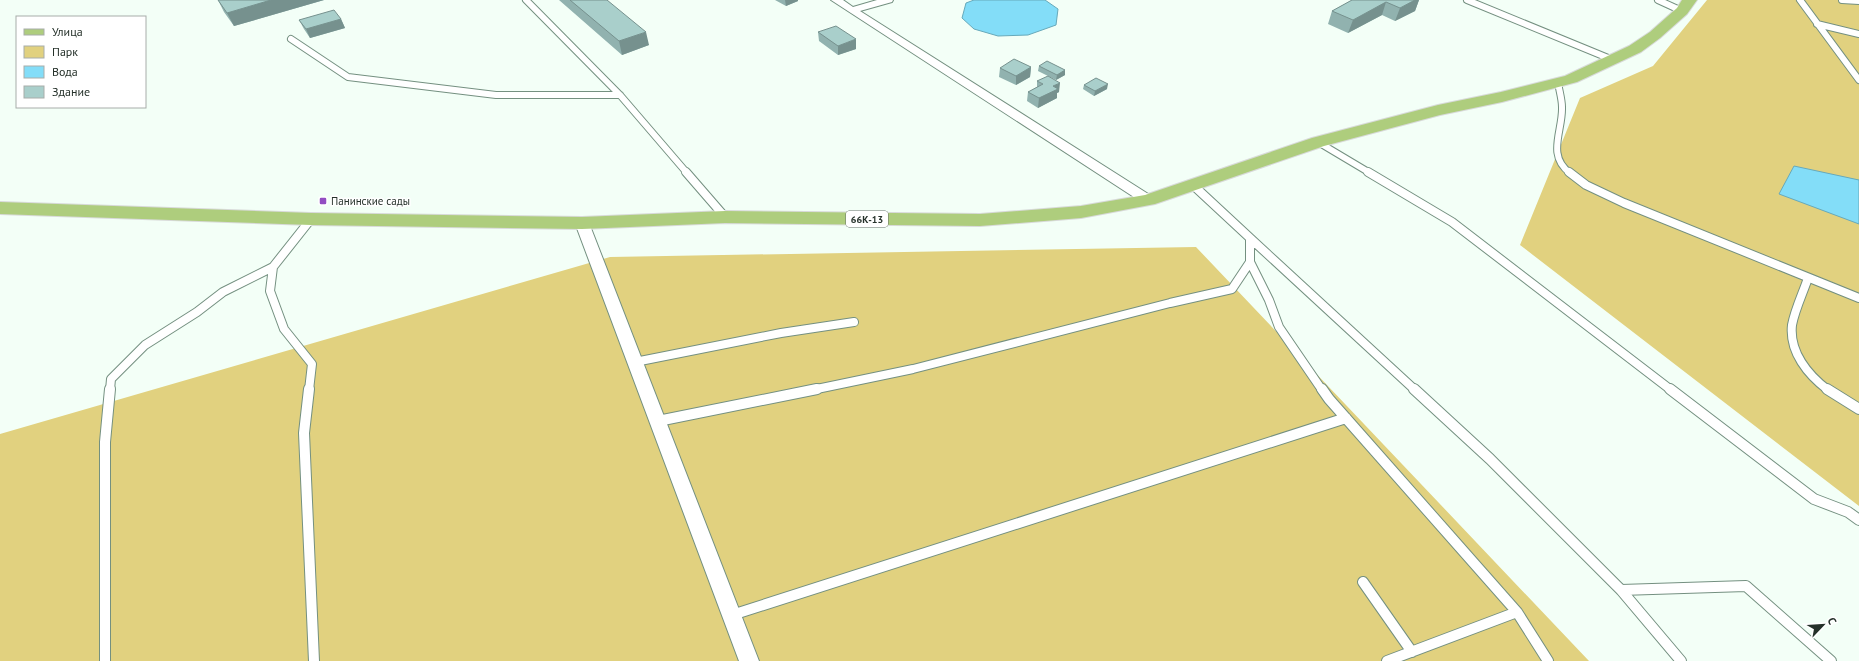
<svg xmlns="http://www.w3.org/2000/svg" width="1859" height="661" font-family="'PT Sans',sans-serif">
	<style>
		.green { fill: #e1d17f }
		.water { fill: #83ddf8; stroke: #67a9ba }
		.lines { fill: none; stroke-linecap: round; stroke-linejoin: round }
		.service-far2-casing { stroke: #749080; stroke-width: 8 }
		.service-far1-casing { stroke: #749080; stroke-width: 10 }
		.service-casing { stroke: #749080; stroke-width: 12 }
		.minor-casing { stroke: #749080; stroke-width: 2 }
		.primary-casing { stroke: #d8dad9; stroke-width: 2 }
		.service-far2 { stroke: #fff; stroke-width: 6 }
		.service-far1 { stroke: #fff; stroke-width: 8 }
		.service { stroke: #fff; stroke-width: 10 }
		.minor { fill: #fff; fill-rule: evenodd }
		.primary { fill: #aecd7d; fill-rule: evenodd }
		.wall { fill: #91b2af }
		.shaded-wall { fill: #76918e }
		.building { fill: #a9cfcb; stroke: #76918e }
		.poi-dot { fill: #924dc2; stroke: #fff; stroke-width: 1.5 }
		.labels { text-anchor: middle; stroke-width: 3; stroke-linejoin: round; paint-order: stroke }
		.shield { fill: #fff; stroke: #666f6a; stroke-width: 1 }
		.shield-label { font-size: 10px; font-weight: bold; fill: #25312a }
		.poi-label { font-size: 11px; fill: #25312a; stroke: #fff; text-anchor: start }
	</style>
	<rect width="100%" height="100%" fill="#f3fff7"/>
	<!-- green -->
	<path class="green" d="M1707 0H1859V506L1520 245 1580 98 1653 66Z
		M1196 247 1589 661H0V434L610 257Z"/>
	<!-- water -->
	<path class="water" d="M974 0H1045L1058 9 1056 25 1028 35 998 36 974 29 962 18 966 3Z
		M1794 166 1859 180V224L1779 194Z"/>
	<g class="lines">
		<!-- service-far2 casing -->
		<g class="service-far2-casing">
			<path id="service-far2" d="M526 0 620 95 687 173
				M1467 0 1613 60
				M1658 0 1682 11
				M1800 0 1859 80
				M1842 0 1859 1
				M1817 24 1859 34
				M291 39 348 77 496 95H620
				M1558 82C1559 90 1562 99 1562 107 1563 131 1546 155 1570 173
				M1318 142 1370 173"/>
		</g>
		<!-- service-far1 casing -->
		<g class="service-far1-casing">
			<path id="service-far1" d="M686 172 725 217
				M1368 172 1452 222 1671 390
				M1569 172 1586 185 1624 203 1859 298
				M1194 186 1250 238V262L1269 300 1279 327 1322 390
				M1250 238 1415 390
				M1808 278C1803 293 1795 309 1792 325 1789 352 1808 375 1828 390
				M635 362 781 333 854 322
				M110 390 111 379 145 345 197 312 223 292 273 267
				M309 390 312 364 284 329 270 291 273 267 311 219
				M812 390 913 369 1170 303 1232 289 1250 262"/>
		</g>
		<!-- service casing -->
		<g class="service-casing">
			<path id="service" d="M309 389 304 433 314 661
				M1322 389 1329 399 1517 612 1548 661
				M1414 389 1490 459 1621 590 1681 661
				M1670 389 1814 499 1848 512 1859 520
				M1827 389 1859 409
				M658 421 817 389
				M1363 582 1412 652
				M1621 590 1746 586 1831 661
				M732 615 1346 418
				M105 661V442L110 389
				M1387 661 1517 612"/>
		</g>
		<!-- minor casing -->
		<g class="minor-casing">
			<path id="minor" d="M831 0H843L853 7 877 0H893L892 2 860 11 1153 197 1155 200 1153 203H1143Z
				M582 219 587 220 589 223 759 661H739L575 223 577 220Z"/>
		</g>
		<!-- primary casing -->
		<g class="primary-casing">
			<path id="primary" d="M1682 0H1697L1687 14 1660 38 1641 52 1577 82 1502 102 1440 115 1324 146 1155 204 1081 218 980 226 725 223 582 229 311 225 0 214V202L311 213 582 217 725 211 980 214 1081 206 1145 195 1312 138 1438 105 1501 92 1565 76 1629 46 1650 32 1677 8Z"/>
		</g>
		<!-- service-far2 -->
		<use href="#service-far2" class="service-far2"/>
		<!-- service-far1 -->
		<use href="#service-far1" class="service-far1"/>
		<!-- service -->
		<use href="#service" class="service"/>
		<!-- minor -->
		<use href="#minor" class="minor"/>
		<!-- primary -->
		<use href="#primary" class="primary"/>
	</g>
	<!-- wall -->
	<path class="wall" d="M218 0H324L234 26 224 12Z
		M559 0H607L649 45 622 55Z
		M775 0H798V1L786 6Z
		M1352 0H1419L1415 11 1395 21 1382 15 1348 33 1328 24 1332 11Z
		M341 19 345 28 310 38 304 29 299 20Z
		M818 32 856 49 838 55 819 41Z
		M1039 66 1065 70V75L1056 80 1038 71Z
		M1031 67 1030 77 1016 85 999 77 1000 68Z
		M1037 81 1059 92 1057 93V98L1038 108 1027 101 1028 92 1037 87Z
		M1084 85 1107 89 1094 96 1083 89Z"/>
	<!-- shaded-wall -->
	<path class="shaded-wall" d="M271 0H324L234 26 227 13Z
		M785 0H798V1L786 6Z
		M1415 0H1419L1415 11 1395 21 1400 8Z
		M1386 2 1382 15 1348 33 1353 20Z
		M341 19 345 28 310 38 306 29Z
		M646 32 649 45 622 55 619 41Z
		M856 39V49L838 55V46Z
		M1031 67 1030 77 1016 85V76Z
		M1065 70V75L1056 80 1057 75Z
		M1060 83 1059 92 1057 93V98L1038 108 1039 98 1053 86Z
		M1108 84 1107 89 1094 96 1095 91Z"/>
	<!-- building -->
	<path class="building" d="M218 0H271L227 13Z
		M570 0H607L646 32 619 41Z
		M1352 0H1415L1400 8 1386 2 1353 20 1332 11Z
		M334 10 341 19 306 29 299 20Z
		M836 26 856 39 838 46 818 32Z
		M1014 59 1031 67 1016 76 1000 68Z
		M1047 61 1065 70 1057 75 1039 66Z
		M1048 76 1060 83 1053 86 1058 89 1039 98 1028 92 1043 84 1037 81Z
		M1096 78 1108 84 1095 91 1084 85Z"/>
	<!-- markers -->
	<rect class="poi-dot" x="319" y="197" width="8" height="8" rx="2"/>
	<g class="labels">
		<!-- shield labels -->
		<rect class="shield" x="846" y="211" width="42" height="16" rx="3"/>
		<g class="shield-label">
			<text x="867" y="223">66К-13</text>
		</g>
		<!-- poi labels -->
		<g class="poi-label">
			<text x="331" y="205">Панинские сады</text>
		</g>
	</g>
	<!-- legend -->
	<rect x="16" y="16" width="130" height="92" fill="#ffffff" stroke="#a8adaa"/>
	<rect x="24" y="29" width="20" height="6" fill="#aecd7d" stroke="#a8adaa"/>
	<text x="52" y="36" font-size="12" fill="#25312a">Улица</text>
	<rect x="24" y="46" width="20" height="12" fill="#e1d17f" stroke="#a8adaa"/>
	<text x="52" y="56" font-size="12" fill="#25312a">Парк</text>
	<rect x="24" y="66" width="20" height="12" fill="#83ddf8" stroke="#a8adaa"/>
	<text x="52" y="76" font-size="12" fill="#25312a">Вода</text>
	<rect x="24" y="86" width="20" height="12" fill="#a9cfcb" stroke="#a8adaa"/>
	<text x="52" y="96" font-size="12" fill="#25312a">Здание</text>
	<!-- north arrow -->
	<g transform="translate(1823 625) rotate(65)" stroke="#ffffff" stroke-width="3" paint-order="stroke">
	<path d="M0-3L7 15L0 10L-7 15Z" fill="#25312a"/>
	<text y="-6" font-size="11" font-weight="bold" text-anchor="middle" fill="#25312a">С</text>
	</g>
</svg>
